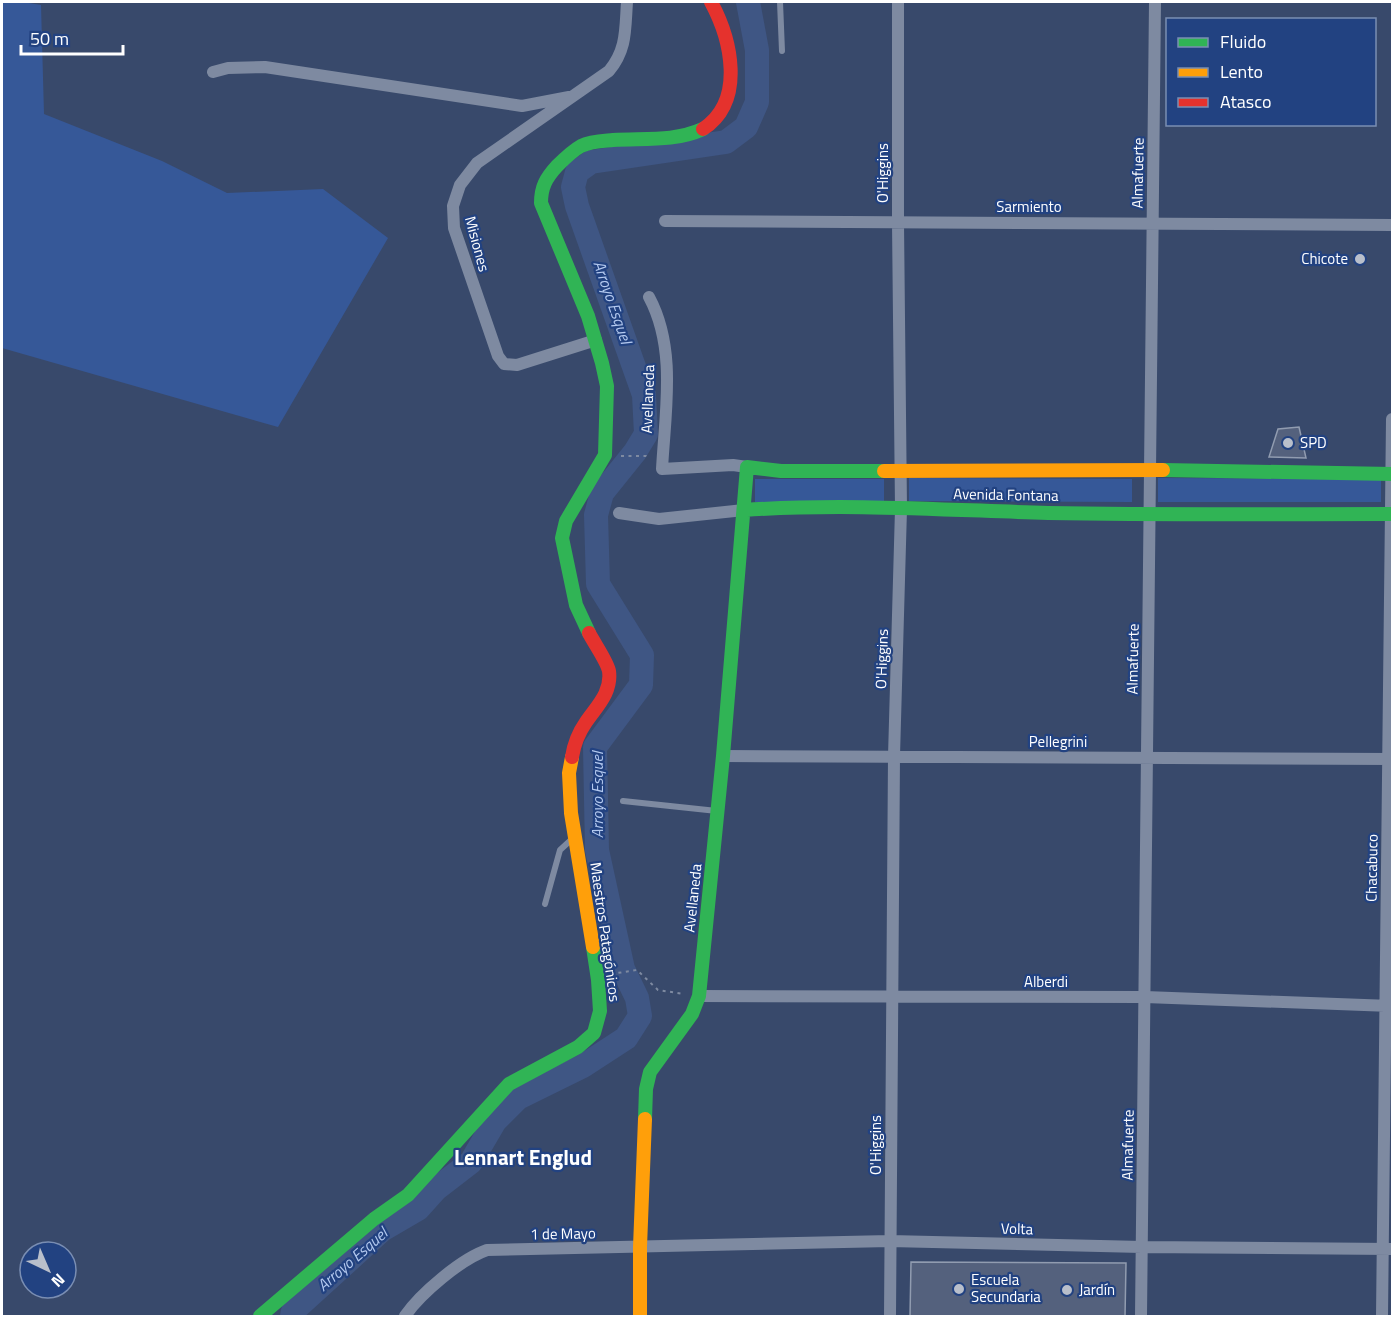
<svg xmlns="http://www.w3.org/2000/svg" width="1394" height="1318" font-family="'Titillium Web',sans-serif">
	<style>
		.green { fill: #365898 }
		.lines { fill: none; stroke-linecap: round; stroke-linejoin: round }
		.river { stroke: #3f5684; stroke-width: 24 }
		.building { fill: #54617d; stroke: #919cb0; stroke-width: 1.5 }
		.path { stroke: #7e8aa1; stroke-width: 2; stroke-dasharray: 3 4.5; stroke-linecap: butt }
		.lane { stroke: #7e8aa1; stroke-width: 6 }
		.street { stroke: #7e8aa1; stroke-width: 12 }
		.fast { stroke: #30b455; stroke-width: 14 }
		.slow { stroke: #ff9f0a; stroke-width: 14 }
		.jam { stroke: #e5322d; stroke-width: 14 }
		.poi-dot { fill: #b9bfcb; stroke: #224281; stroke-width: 2 }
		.labels { text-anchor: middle; stroke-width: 4.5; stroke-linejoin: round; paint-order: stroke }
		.street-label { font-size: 15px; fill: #fff; stroke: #224281 }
		.poi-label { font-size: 15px; fill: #fff; stroke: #224281; text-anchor: start }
		.water-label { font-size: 16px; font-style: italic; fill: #b4c9ef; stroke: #224281 }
		.district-label { font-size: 21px; font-weight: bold; fill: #fff; stroke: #224281 }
	</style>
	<rect width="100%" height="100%" fill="#38496b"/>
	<!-- green -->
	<path class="green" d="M2 2H23L41 5 44 114 162 161 227 193 323 189 388 238 278 427 2 348Z
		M909 478 1132 479V502L909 501Z
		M1158 478 1381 479V502H1158Z
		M755 479H884V502H755Z"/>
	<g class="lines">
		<!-- river -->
		<path class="river" d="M292 1316 293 1311 382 1230 418 1209 436 1189 471 1162 495 1121 518 1098 583 1066 626 1038 640 1016 637 998 623 969 597 850 595 747 641 685 642 655 598 584 596 515 602 493 635 452 646 434 644 395 577 206 573 187 577 172 591 162 726 142 746 127 757 102V50L748 2"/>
	</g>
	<!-- building -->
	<path class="building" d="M1299 427 1306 458 1269 457 1278 429Z
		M911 1262 1126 1263 1125 1317H910Z"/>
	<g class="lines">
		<!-- path -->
		<path class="path" d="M621 456H646L650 459
			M611 974 637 970 658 990 684 994"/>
		<!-- lane -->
		<path class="lane" d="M780 2 782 51
			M623 801 717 811
			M545 904 560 850 572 839"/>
		<!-- street -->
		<path class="street" d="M213 72 228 68 265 67 522 106 569 97
			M665 221 1392 225
			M649 297C677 349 665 412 662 469L733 465 747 467
			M596 340 517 365 504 364 498 356 454 228 453 206 460 185 477 163 609 71C627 49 625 30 627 2
			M619 513 659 519 744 510
			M723 756 1392 759
			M699 996 1145 997 1391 1006
			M405 1316C420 1294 461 1259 487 1250L890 1241 1142 1247 1392 1249
			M890 1316 894 756 901 509 898 223V2
			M1141 1316 1155 2
			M1382 1316 1392 419"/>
		<!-- fast -->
		<path class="fast" d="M1163 470 1392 474
			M744 510C845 503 947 510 1048 513 1162 515 1277 514 1392 514
			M589 633 576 605 562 538 566 521 605 455 607 386 602 363 588 316 541 203C541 187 546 178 557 166 564 159 572 151 581 146 591 141 602 141 613 140 644 138 674 142 703 129
			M645 1119 646 1089 650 1072 692 1014 699 996 723 756 747 467 781 471H884
			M260 1316 374 1219 408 1195 509 1084 578 1047 594 1033 600 1011 598 980 593 947"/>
		<!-- slow -->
		<path class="slow" d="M884 471 1163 470
			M572 757 569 773 571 813 593 947
			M640 1316V1247L645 1119"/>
		<!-- jam -->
		<path class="jam" d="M703 129C746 101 731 39 711 2
			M572 757C574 744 579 732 586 722 597 706 612 692 609 671 607 661 594 643 589 633"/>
	</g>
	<!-- markers -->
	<g class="poi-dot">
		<circle cx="1360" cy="259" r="6"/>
		<circle cx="1288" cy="443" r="6"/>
		<circle cx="959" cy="1289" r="6"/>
		<circle cx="1067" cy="1290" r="6"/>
	</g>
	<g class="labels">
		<!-- street labels -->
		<g class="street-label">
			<text transform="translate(883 173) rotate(-90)" y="5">O'Higgins</text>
			<text transform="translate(1138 173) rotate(-89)" y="5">Almafuerte</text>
			<text x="1029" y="212">Sarmiento</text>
			<text transform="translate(477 244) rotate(75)" y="5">Misiones</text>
			<text transform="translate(648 399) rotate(-88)" y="5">Avellaneda</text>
			<text transform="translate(1006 495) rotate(1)" y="5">Avenida Fontana</text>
			<text transform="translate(882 659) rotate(-88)" y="5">O'Higgins</text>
			<text transform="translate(1133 659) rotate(-89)" y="5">Almafuerte</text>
			<text x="1058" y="747">Pellegrini</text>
			<text transform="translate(1372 868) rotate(-89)" y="5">Chacabuco</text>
			<text transform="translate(693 898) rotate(-84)" y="5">Avellaneda</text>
			<text transform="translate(605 932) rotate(82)" y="5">Maestros Patagónicos</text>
			<text x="1046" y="987">Alberdi</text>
			<text transform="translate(876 1145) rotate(-90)" y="5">O'Higgins</text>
			<text transform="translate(1128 1145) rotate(-89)" y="5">Almafuerte</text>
			<text transform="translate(1017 1229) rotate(1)" y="5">Volta</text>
			<text transform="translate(563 1234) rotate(-1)" y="5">1 de Mayo</text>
		</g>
		<!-- poi labels -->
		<g class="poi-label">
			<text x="1348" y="264" text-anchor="end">Chicote</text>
			<text x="1300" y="448">SPD</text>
			<text x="971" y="1285">Escuela<tspan x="971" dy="17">Secundaria</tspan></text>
			<text x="1079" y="1295">Jardín</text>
		</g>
		<!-- water labels -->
		<g class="water-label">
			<text transform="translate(613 302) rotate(71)" y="6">Arroyo Esquel</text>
			<text transform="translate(597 795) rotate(-90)" y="6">Arroyo Esquel</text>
			<text transform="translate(352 1259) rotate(-41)" y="6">Arroyo Esquel</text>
		</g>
		<!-- district labels -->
		<g class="district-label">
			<text x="523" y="1165">Lennart Englud</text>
		</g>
	</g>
	<!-- border -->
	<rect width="1394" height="1318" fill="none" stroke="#ffffff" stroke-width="6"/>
	<!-- legend -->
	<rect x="1166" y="18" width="210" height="108" fill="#224281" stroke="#7a8eb3" stroke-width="1.5"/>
	<rect x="1178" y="38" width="30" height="9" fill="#30b455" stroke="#7a8eb3" stroke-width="1.5"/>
	<text x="1220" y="48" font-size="18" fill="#ffffff">Fluido</text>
	<rect x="1178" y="68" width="30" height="9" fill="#ff9f0a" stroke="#7a8eb3" stroke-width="1.5"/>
	<text x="1220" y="78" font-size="18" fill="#ffffff">Lento</text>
	<rect x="1178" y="98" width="30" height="9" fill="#e5322d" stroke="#7a8eb3" stroke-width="1.5"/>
	<text x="1220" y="108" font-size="18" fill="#ffffff">Atasco</text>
	<!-- north arrow -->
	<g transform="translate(48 1270) rotate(136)"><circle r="28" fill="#224281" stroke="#7a8eb3" stroke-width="1.5"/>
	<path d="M0-4.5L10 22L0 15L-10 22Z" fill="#b9bfcb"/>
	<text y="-9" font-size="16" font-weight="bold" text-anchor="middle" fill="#ffffff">N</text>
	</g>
	<!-- scale -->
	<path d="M21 45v9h102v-9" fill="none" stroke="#ffffff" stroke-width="3"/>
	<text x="30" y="45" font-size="18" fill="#ffffff" stroke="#224281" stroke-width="4.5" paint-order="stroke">50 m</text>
</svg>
